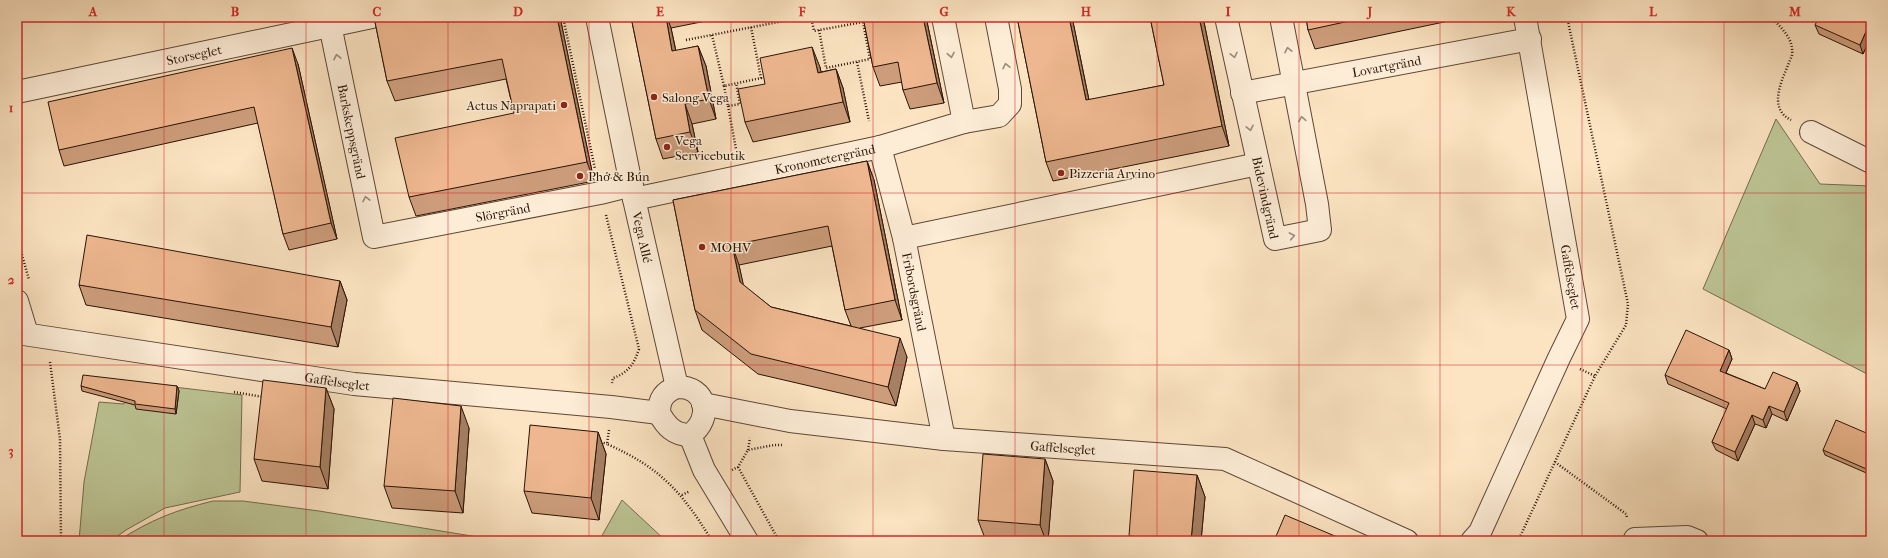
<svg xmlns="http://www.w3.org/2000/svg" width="1888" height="558" font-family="'IM FELL French Canon',serif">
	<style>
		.green { fill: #bdc595; stroke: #746c4e }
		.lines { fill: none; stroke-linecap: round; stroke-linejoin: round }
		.minor-casing { stroke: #5e4736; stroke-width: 24 }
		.path { stroke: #2a1307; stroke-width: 2.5; stroke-dasharray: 1 2; stroke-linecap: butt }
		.minor { stroke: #fdedd7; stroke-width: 22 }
		.wall { fill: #cd9d7b; stroke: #2a1307; fill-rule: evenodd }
		.shaded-wall { fill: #a78064; stroke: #2a1307 }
		.building { fill: #eeb78f; stroke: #2a1307 }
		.oneway { stroke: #9e8b79 }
		.grid { fill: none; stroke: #d62828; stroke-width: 1; stroke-opacity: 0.55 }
		.poi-dot { fill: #8f2418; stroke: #fdedd7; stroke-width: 1.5 }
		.labels { text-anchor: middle; stroke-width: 3; stroke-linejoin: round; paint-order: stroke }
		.street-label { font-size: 13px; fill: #2a1307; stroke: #fdedd7 }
		.poi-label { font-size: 13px; fill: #2a1307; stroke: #fdedd7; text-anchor: start }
		.neatline { fill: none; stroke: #d62828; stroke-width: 1.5 }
		.grid-label { font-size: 13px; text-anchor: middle; font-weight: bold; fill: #d62828 }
	</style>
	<rect width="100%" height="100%" fill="#fce4c2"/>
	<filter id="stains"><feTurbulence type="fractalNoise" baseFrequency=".005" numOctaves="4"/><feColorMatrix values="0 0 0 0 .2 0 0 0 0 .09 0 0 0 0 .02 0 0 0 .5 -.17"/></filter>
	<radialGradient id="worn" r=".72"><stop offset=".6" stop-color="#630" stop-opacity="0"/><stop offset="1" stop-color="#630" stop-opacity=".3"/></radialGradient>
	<!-- green -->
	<path class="green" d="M1776 119 1820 184 1871 186V376L1703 289Z
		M131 382 242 395 240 492 165 508 126 530 111 541H79L84 482 99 402 124 404Z
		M622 500 666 541H599Z
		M213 501H243L319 511 502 541H118C150 520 176 510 213 501Z"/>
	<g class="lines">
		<!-- minor casing -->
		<g class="minor-casing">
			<g id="minor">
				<path id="s1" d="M332 17 330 25 374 237 600 193 632 185"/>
				<path id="s2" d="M597 17 634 199 677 387"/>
				<path d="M943 17 964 122"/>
				<path id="s3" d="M1226 17 1275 239 1320 230 1317 204 1281 17"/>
				<path id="s4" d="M17 92 372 17"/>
				<path id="s5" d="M1242 93 1530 39"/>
				<path d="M1811 132 1871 162"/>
				<path id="s6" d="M880 147 904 238 944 439"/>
				<path id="s7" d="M634 199 880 147 964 122 999 116 1010 104V89L996 17"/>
				<path d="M904 238 1258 164"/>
				<path d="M17 301 27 334"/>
				<path id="s8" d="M17 333 354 384 611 407 659 413"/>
				<path d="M677 387C706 386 714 418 690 435 674 435 666 426 659 413 659 399 664 392 677 387Z"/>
				<path id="s9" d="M703 404 790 421 944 439 1225 459 1407 541"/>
				<path d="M690 435 704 470 747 541"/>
				<path d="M1635 539 1687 537 1697 541"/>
				<path d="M1472 541 1480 532 1559 358 1578 319 1525 17"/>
			</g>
		</g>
		<!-- path -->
		<path class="path" d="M563 17 595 169
			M811 17 814 31 863 22
			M1771 17C1781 28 1794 38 1792 55 1785 75 1765 107 1791 120
			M819 30 826 68 870 59 863 22
			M712 35 724 86 761 78 751 27
			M686 40 804 17
			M857 62 869 121
			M724 86 728 106 740 104 736 83
			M728 106 736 149
			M606 215 639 349C634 364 628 373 613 378L612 383
			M17 237 29 280
			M50 362 60 439 61 541
			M1580 369 1595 376
			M234 392 263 397
			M609 430 607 444C661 468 682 492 712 541
			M598 441 607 444
			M748 450 750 438
			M1555 462 1626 514 1627 517
			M738 467 779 541
			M732 470 738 467 748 450 774 445H782
			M682 495 690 491
			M1504 538 1516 541
			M1518 541 1595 376 1626 325 1628 304 1567 17"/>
		<!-- minor -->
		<use href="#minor" class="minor"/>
	</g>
	<!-- wall -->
	<path class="wall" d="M374 17H560L594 181 416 216 409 197 514 113 506 79 395 101 387 81Z
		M631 17H726L671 28 676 51 698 46 706 66 716 119 692 124 698 152 663 159 656 139Z
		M863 17H926L944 103 910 109 903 90 902 82 880 86 873 67Z
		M1017 17H1072L1089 100 1164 85 1150 17H1203L1229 146 1053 181 1046 162Z
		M1306 17H1468L1315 49 1308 30Z
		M1871 17V36L1863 54 1819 34 1815 25Z
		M298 64 337 239 289 250 283 234 258 123 64 166 59 150Z
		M820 67 821 72 836 69 843 88 850 122 753 142 745 122 765 84Z
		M867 161 874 180 902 320 860 328 907 357 896 406 758 374 702 330 695 310 673 200ZM832 246 845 310 851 326 771 307 743 285 739 265Z
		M340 281 347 300 338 347 86 305 79 285Z
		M1729 350 1732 359 1726 373 1765 389 1797 382 1800 391 1787 421 1772 414 1766 428 1755 424 1738 461 1716 450 1712 442 1727 409 1668 384 1665 375Z
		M81 386H177L179 391 176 414 136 409 135 405 82 391Z
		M326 388 334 409 328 489 262 481 254 459Z
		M469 428 463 513 392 508 384 486Z
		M598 432 606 454 599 520 532 513 524 491Z
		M1871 435V475L1825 455 1823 450Z
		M1045 459 1053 481 1048 541H986L978 520Z
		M1197 475 1205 497 1201 541H1131L1129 536Z"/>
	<!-- shaded-wall -->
	<path class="shaded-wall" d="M557 17H560L594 181 587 162Z
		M666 17H667L671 28 680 71 672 51Z
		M923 17H926L944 103 937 83Z
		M1069 17H1072L1093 120 1086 100Z
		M1199 17H1203L1229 146 1222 126Z
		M1871 20V36L1863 54 1860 45Z
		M698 46 706 66 716 119 709 99Z
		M812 47 820 67 825 92 818 73Z
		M292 48 298 64 337 239 331 223Z
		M836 69 843 88 850 122 843 102Z
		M685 104 692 124 698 152 690 132Z
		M867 161 874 180 902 320 895 300Z
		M732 245 739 265 747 301 740 282Z
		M340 281 347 300 338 347 331 327Z
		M900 338 907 357 896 406 888 387Z
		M1729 350 1732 359 1723 379 1720 371Z
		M1797 382 1800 391 1787 421 1784 412Z
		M177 386 179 391 176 414 175 409Z
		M326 388 334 409 328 489 320 467Z
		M461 406 469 428 463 513 455 491Z
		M1769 406 1772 414 1766 428 1763 420Z
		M1752 415 1755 424 1738 461 1735 452Z
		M598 432 606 454 599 520 591 498Z
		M1045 459 1053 481 1048 541H1046L1040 525Z
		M1197 475 1205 497 1201 541H1191Z"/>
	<!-- building -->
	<path class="building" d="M374 17H557L587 162 409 197 395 138 514 113 502 59 387 81Z
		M631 17H666L672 51 698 46 709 99 685 104 690 132 656 139Z
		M863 17H923L937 83 903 90 898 62 873 67Z
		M1017 17H1069L1086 100 1164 85 1150 17H1199L1222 126 1046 162Z
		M1306 17H1368L1308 30Z
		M1819 17H1871V20L1860 45 1815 25Z
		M812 47 818 73 836 69 843 102 745 122 738 89 765 84 760 58Z
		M292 48 331 223 283 234 254 107 59 150 48 102Z
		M867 161 895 300 845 310 828 226 732 245 740 282 771 307 900 338 888 387 751 354 695 310 673 200Z
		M87 235 340 281 331 327 79 285Z
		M1686 330 1729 350 1720 371 1765 389 1773 372 1797 382 1784 412 1769 406 1763 420 1752 415 1735 452 1712 442 1729 403 1665 375Z
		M83 375 177 386 175 409 135 404V401L81 386Z
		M263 380 326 388 320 467 254 459Z
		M393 398 461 406 455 491 384 486Z
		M1836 420 1871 435V471L1823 450Z
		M530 425 598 432 591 498 524 491Z
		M983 454 1045 459 1040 525 978 520Z
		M1134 470 1197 475 1191 541 1129 536Z
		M1285 515 1342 539 1341 541H1274Z"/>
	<!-- one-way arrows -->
	<defs><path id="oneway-chevron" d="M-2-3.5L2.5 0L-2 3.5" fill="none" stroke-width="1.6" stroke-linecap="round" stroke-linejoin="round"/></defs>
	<g class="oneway">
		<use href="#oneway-chevron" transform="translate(1288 50) rotate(-102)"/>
		<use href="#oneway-chevron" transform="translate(951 55) rotate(79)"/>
		<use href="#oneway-chevron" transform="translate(1234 55) rotate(78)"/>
		<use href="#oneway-chevron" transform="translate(337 57) rotate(-102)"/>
		<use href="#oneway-chevron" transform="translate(1006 66) rotate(-102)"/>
		<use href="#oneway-chevron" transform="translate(1302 119) rotate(-100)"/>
		<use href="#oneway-chevron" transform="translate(1250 128) rotate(78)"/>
		<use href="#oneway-chevron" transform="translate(366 199) rotate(-102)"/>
		<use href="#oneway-chevron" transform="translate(1292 236) rotate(-11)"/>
	</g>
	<!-- grid -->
	<path class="grid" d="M164 17V541M306 17V541M448 17V541M589 17V541M731 17V541M873 17V541M1015 17V541M1157 17V541M1299 17V541M1440 17V541M1582 17V541M1724 17V541M17 193H1871M17 365H1871"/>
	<!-- markers -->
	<g class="poi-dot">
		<circle cx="654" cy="97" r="4"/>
		<circle cx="564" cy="105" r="4"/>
		<circle cx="667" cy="147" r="4"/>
		<circle cx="1061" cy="173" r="4"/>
		<circle cx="580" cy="176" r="4"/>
		<circle cx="702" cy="247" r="4"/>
	</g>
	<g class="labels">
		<!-- street labels -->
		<g class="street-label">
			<text dy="5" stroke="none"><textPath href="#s4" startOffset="181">Storseglet</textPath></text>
			<text dy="5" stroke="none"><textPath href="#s5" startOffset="147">Lovartgränd</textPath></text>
			<text dy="5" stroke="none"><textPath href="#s1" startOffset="117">Barkskeppsgränd</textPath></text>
			<text dy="5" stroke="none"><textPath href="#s7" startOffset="195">Kronometergränd</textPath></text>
			<text dy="5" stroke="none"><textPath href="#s3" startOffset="185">Bidevindgränd</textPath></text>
			<text dy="5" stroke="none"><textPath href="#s1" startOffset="356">Slörgränd</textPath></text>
			<text dy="5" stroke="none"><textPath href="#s2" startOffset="225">Vega Allé</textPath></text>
			<text transform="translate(1571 277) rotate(80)" y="5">Gaffelseglet</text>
			<text dy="5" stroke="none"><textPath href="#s6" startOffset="149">Fribordsgränd</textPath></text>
			<text dy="5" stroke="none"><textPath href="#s8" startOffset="324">Gaffelseglet</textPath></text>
			<text dy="5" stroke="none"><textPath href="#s9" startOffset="363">Gaffelseglet</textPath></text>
		</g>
		<!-- poi labels -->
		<g class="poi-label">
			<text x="662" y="102">Salong Vega</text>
			<text x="556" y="110" text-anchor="end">Actus Naprapati</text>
			<text x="675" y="145">Vega<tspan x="675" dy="15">Servicebutik</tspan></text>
			<text x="1069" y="178">Pizzeria Arvino</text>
			<text x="588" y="181">Phở &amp; Bún</text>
			<text x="710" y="252">MOHV</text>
		</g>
	</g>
	<!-- margin -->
	<rect width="1888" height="558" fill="none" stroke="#fce4c2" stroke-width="44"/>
	<rect x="22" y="22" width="1844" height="514" class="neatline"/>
	<g class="grid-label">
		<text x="93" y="16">A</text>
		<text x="235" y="16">B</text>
		<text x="377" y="16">C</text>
		<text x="518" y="16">D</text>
		<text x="660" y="16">E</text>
		<text x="802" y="16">F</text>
		<text x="944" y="16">G</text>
		<text x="1086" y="16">H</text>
		<text x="1228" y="16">I</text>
		<text x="1370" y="16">J</text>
		<text x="1511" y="16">K</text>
		<text x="1653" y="16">L</text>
		<text x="1795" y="16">M</text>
		<text x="11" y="112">1</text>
		<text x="11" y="284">2</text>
		<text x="11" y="455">3</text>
	</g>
	<rect width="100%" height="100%" filter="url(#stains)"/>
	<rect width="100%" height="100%" fill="url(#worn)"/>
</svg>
